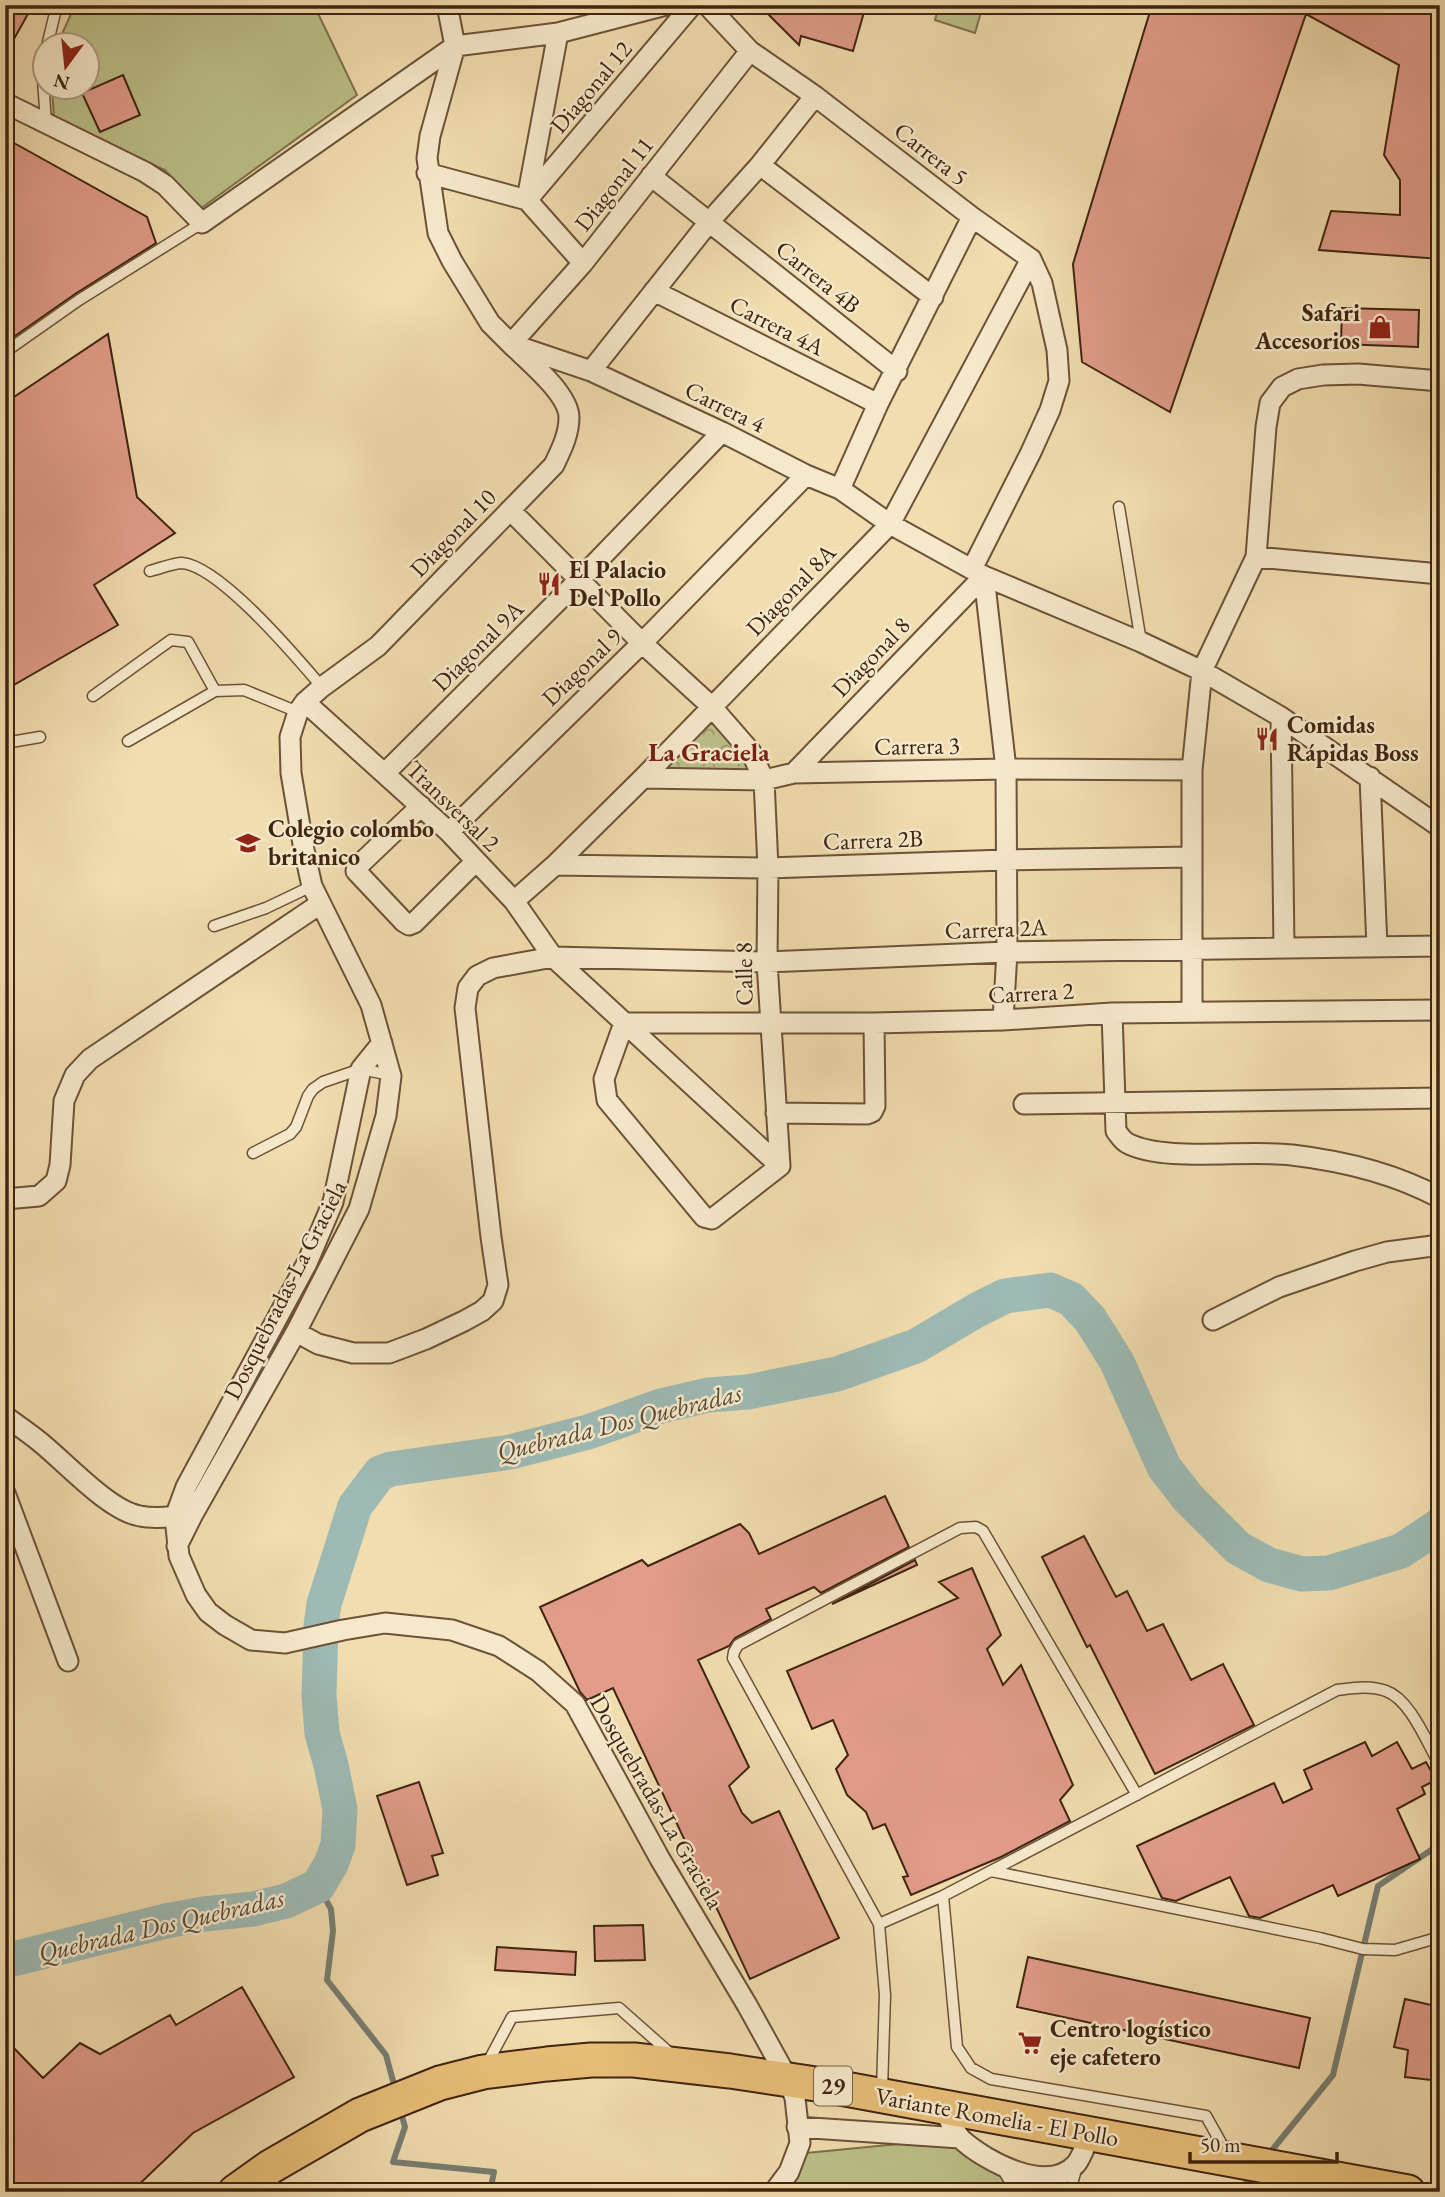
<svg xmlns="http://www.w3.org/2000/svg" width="1445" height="2197" font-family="'EB Garamond',serif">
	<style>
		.grass { fill: #bcc089; stroke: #7e724c; stroke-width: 2 }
		.forest { fill: url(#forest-crowns); stroke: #7e724c; stroke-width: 2 }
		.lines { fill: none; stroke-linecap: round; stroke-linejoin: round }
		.stream { stroke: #777e72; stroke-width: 6 }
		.river { stroke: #9dbab4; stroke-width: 35 }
		.building { fill: #e19c8a; stroke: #3f2410; stroke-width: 2 }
		.lane-casing { stroke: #6c5238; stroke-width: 13 }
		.street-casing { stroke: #6c5238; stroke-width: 23 }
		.highway-casing { stroke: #3f2410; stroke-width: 37 }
		.lane { stroke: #f6e9cb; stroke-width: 10 }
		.street { stroke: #f6e9cb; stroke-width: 19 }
		.highway { stroke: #e8be78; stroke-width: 33 }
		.labels { text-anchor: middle; stroke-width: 5; stroke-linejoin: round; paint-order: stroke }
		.shield { fill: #f6e9cb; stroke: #765f48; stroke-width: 2 }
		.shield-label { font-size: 23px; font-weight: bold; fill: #3f2410 }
		.street-label { font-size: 24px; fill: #3f2410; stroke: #f6e9cb }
		.poi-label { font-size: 24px; font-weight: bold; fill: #3f2410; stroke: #f6e9cb; text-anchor: start }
		.neighbourhood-label { font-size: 26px; font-weight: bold; fill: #7a1f14; stroke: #f6e9cb }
		.water-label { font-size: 26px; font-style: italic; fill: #564a39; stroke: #f6e9cb }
	</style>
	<defs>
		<pattern id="forest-crowns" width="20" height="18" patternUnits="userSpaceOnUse" patternTransform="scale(1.75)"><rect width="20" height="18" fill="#bcc089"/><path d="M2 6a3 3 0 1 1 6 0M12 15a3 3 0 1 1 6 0" fill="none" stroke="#9a9c6f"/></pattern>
	</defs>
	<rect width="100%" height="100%" fill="#f1ddaf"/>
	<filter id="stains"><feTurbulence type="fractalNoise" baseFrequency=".00286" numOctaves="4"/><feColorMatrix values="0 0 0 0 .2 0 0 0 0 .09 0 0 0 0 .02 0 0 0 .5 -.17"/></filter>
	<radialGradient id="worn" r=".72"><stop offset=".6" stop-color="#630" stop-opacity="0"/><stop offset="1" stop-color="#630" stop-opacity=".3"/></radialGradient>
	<!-- grass -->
	<path class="grass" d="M75 5H314L357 95 200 209 165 170 54 119 52 88H88V46L57 45Z
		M939 5H983L975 33 935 20Z
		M960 2138 1027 2175 1044 2192H774L796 2154Z"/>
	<!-- forest -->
	<path class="forest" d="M711 706 764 780 643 778Z"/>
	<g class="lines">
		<!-- stream -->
		<path class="stream" d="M318 1886 331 1909 333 1931 327 1980 386 2055 396 2092
			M400 2109 405 2127 393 2162 494 2172 490 2192
			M1268 2155 1333 2075 1378 1886 1440 1844
			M1239 2192 1253 2174"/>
		<!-- river -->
		<path class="river" d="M5 1961 166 1921 204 1914 253 1909 286 1901 318 1886 331 1864 338 1845 340 1809 331 1765 322 1733 319 1695 321 1626 324 1604 355 1506 380 1473 391 1469 510 1452 588 1432 661 1406 708 1395 748 1392 837 1374 916 1346 977 1310 1005 1296 1050 1290 1071 1299 1090 1319 1117 1362 1164 1467 1188 1498 1238 1548 1269 1565 1302 1574 1329 1573 1401 1551 1440 1525"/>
	</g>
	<!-- building -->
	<path class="building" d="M5 5H33L5 55Z
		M759 5H866L853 51 801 36 799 45Z
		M1152 5H1440V259L1319 250 1331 211 1400 215V180L1384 155 1399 65 1306 14 1170 412 1082 362 1073 264Z
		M123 75 140 115 100 132 82 93Z
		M5 138 147 217 156 243 75 294 5 343Z
		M1342 308 1419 310 1418 347 1341 344Z
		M108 334 137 497 175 533 94 585 118 625 5 690V403Z
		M885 1496 909 1547 821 1593 814 1587 766 1609 771 1619 735 1638 729 1646 698 1660 749 1767 729 1786 742 1813 752 1823 779 1811 839 1938 750 1979 613 1688 587 1700 580 1692 540 1607 642 1560 648 1566 740 1524 749 1533 759 1554Z
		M1084 1536 1116 1597 1127 1591 1147 1631 1163 1624 1191 1680 1223 1664 1254 1725 1155 1774 1090 1645 1087 1647 1042 1557Z
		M915 1560 917 1565 832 1604Z
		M972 1568 1001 1635 987 1649 1003 1685 1021 1665 1073 1785 1060 1800 1070 1821 1001 1857 911 1895 903 1877 908 1876 885 1824 873 1829 866 1812 847 1795 836 1769 848 1755 833 1720 812 1729 787 1671 958 1598 939 1582Z
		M1365 1742 1372 1756 1397 1742 1412 1769 1426 1762 1436 1780 1422 1787 1425 1794 1397 1809 1420 1859 1338 1896 1333 1885 1260 1918 1249 1916 1230 1877 1176 1901 1162 1898 1137 1846 1274 1783 1283 1803 1312 1789 1304 1770Z
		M419 1782 443 1853 432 1856 438 1875 407 1885 377 1796Z
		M643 1925 645 1960 595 1961 594 1926Z
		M497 1947 576 1952 575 1975 495 1970Z
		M1028 1957 1310 2018 1299 2068 1017 2007Z
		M242 1987 294 2077 193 2133 131 2192H5V2039L43 2078 80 2043 100 2054 170 2015 176 2025Z
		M1405 1999 1440 2007V2081L1405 2077 1408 2050 1394 2047Z"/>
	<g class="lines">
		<!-- lane casing -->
		<g class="lane-casing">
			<path id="lane" d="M47 46 57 5
				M46 51 42 65 46 123
				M5 352 79 300 202 223
				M1119 507 1141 642
				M150 571C159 569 173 563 182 563 220 566 297 658 322 687
				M93 696 171 640 188 642 215 691
				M128 741 215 691 244 690 298 712
				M5 743 40 737
				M214 926 266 908 312 886
				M253 1153 290 1134 296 1127 308 1096 313 1089 323 1082 361 1069 390 1075
				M991 1871 1320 1938 1363 1949 1395 1950 1440 1937
				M943 1896 957 2047 971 2068 991 2079 1206 2116 1225 2150
				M879 1924 943 1896 1337 1690C1353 1688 1370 1685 1386 1691 1410 1699 1427 1743 1440 1765
				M487 2064 512 2017 619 2008 671 2054
				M882 2089 885 1995 879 1924 733 1658 734 1652 738 1645 960 1528 976 1527 983 1531 1137 1795
				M1003 2170 1011 2183 1024 2192
				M1070 2192 1077 2165"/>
		</g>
		<!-- street casing -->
		<g class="street-casing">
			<path id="street" d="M447 5 455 46 430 136 427 158 438 233 452 261 490 323 511 344 591 371 722 432 806 475 840 489 890 524 984 576 1141 642 1202 671 1281 717 1440 827
				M707 5 750 51 815 96 972 217 1031 259 1042 283 1057 350 1059 381 1050 410 1031 452 972 569
				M5 103 145 172 165 185 202 223 455 46 558 33 666 5
				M760 165 933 297
				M427 173 527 200 583 263
				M651 176 897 371
				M527 199 558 33
				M527 200 692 5
				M654 291 878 404
				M591 371 709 222 760 165 815 96
				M840 489 878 404 972 217
				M510 510 642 643 711 706 751 752 764 780 768 868 767 962 780 1166
				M1256 557 1440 574
				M984 576 1006 769 1007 952 1003 1020
				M305 702 449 832 514 901 553 957 780 1166
				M1281 717 1284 947
				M385 773 579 580 722 432
				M794 773 984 576
				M1370 777 1377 947
				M643 778 764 780 794 773 1006 769 1192 770
				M421 806 357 867 356 871 404 922 409 925 414 923 476 861
				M449 832 642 643 806 475
				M555 865 768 868 1005 860 1192 857
				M514 901 555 865 643 778 890 524 1031 259
				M1192 1011V770L1202 671 1256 557 1266 427 1270 403 1282 387 1298 379 1323 375 1358 374 1440 381
				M1112 1013 1116 1131C1120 1136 1122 1140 1127 1143 1165 1163 1246 1149 1292 1155 1343 1161 1394 1173 1440 1198
				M624 1023H874L1003 1020 1112 1013 1440 1010
				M624 1023 604 1079 607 1100 704 1217 712 1219 780 1166
				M382 1043 361 1069 333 1202 307 1263 186 1487 175 1517 179 1556 196 1595 208 1612 225 1625 251 1640 285 1643 343 1630 385 1623 452 1630 499 1646 538 1671 575 1704 660 1859 747 2005 788 2079 795 2098 800 2143 789 2172 774 2192
				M1024 1104 1440 1098
				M776 1113 867 1114 872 1112 875 1106 874 1023
				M5 1199 39 1196 56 1181 60 1165 64 1101 75 1075 90 1059 320 904
				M1213 1320 1279 1287 1355 1261 1387 1252 1440 1245
				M296 1332 318 1344 353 1353H389L426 1339 464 1321 482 1311 493 1301 498 1285 491 1237 465 1008 468 988 477 976 493 968 553 957 767 962 1007 952 1440 946
				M5 1416C17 1425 29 1433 40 1442 65 1462 109 1511 140 1516 155 1519 173 1517 188 1515
				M5 1493 68 1661
				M177 1546 193 1514 296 1332 359 1209 386 1116 391 1076 371 1005 312 886 304 850 291 773 290 737 298 712 305 702 322 687 378 646 554 465C561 450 569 435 569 417 568 393 528 361 511 344L583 263 750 51
				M943 2107C948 2117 954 2132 962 2140 987 2162 1048 2195 1076 2164 1082 2157 1086 2143 1090 2134
				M797 2127 960 2138"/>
		</g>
		<!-- highway casing -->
		<g class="highway-casing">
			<path id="highway" d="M235 2192 270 2167 360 2115 440 2083 483 2072 547 2064 591 2060H634L730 2071 829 2086 1408 2192"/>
		</g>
		<!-- lane -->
		<use href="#lane" class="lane"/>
		<!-- street -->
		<use href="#street" class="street"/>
		<!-- highway -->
		<use href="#highway" class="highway"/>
	</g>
	<!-- icons -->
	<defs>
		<g id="shop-bare" transform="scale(1.89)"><path d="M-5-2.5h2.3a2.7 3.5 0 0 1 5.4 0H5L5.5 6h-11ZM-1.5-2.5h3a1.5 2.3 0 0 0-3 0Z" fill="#8f2418" stroke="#f6e9cb" stroke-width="2.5" paint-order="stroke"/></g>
		<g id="restaurant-bare" transform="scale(1.89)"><path d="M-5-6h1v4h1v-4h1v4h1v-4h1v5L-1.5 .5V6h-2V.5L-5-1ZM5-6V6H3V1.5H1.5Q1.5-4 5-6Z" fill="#8f2418" stroke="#f6e9cb" stroke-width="2.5" paint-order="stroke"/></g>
		<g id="school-bare" transform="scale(1.89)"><path d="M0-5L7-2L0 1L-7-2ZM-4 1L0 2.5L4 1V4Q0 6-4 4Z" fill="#8f2418" stroke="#f6e9cb" stroke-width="2.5" paint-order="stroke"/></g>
		<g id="supermarket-bare" transform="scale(1.89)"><path d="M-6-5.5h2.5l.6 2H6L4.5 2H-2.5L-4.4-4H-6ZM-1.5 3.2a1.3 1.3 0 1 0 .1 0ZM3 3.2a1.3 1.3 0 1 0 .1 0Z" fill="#8f2418" stroke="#f6e9cb" stroke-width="2.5" paint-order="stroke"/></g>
	</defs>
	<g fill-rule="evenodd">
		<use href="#shop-bare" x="1380" y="327"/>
		<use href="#restaurant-bare" x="549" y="584"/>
		<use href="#restaurant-bare" x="1267" y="739"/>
		<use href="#school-bare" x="248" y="843"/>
		<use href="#supermarket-bare" x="1030" y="2043"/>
	</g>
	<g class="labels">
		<!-- shield labels -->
		<rect class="shield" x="814" y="2066.5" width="38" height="39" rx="5"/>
		<g class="shield-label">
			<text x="833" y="2094">29</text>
		</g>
		<!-- street labels -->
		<g class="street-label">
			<text transform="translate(591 87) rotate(-50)" y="8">Diagonal 12</text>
			<text transform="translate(931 154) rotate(38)" y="8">Carrera 5</text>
			<text transform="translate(614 184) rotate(-52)" y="8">Diagonal 11</text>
			<text transform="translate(818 277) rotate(39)" y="8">Carrera 4B</text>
			<text transform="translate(777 326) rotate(27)" y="8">Carrera 4A</text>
			<text transform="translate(725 407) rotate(26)" y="8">Carrera 4</text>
			<text transform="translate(453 533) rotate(-46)" y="8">Diagonal 10</text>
			<text transform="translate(791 590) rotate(-46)" y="8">Diagonal 8A</text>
			<text transform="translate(478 646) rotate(-45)" y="8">Diagonal 9A</text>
			<text transform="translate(871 657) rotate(-46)" y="8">Diagonal 8</text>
			<text transform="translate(582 667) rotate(-44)" y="8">Diagonal 9</text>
			<text transform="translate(917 746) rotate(-1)" y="8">Carrera 3</text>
			<text transform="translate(453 806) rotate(44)" y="8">Transversal 2</text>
			<text transform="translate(873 840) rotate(-2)" y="8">Carrera 2B</text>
			<text transform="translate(996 929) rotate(-2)" y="8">Carrera 2A</text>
			<text transform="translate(744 974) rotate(-91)" y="8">Calle 8</text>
			<text transform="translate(1031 993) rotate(-3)" y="8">Carrera 2</text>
			<text transform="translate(285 1290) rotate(-63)" y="8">Dosquebradas-La Graciela</text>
			<text transform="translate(657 1802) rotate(60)" y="8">Dosquebradas-La Graciela</text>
			<text transform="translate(997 2117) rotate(10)" y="8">Variante Romelia - El Pollo</text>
		</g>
		<!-- poi labels -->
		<g class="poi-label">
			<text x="1360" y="321" text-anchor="end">Safari<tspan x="1360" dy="28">Accesorios</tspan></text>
			<text x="569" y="578">El Palacio<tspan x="569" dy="28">Del Pollo</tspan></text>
			<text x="1287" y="733">Comidas<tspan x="1287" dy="28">Rápidas Boss</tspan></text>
			<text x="268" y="837">Colegio colombo<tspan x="268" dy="28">britanico</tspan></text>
			<text x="1050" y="2037">Centro logístico<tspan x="1050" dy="28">eje cafetero</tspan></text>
		</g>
		<!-- neighbourhood labels -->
		<g class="neighbourhood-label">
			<text x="709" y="761">La Graciela</text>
		</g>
		<!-- water labels -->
		<g class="water-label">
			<text transform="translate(619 1422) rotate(-14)" y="9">Quebrada Dos Quebradas</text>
			<text transform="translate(161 1925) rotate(-13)" y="9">Quebrada Dos Quebradas</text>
		</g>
	</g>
	<!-- margin -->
	<rect width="1445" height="2197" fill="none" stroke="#f1ddaf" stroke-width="28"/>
	<rect x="7" y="7" width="1431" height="2183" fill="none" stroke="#3f2410" stroke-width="3.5"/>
	<rect x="14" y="14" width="1417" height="2169" fill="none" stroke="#3f2410" stroke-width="2"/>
	<!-- north arrow -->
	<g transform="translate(66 66) rotate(195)"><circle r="33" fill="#f6e9cb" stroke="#ad9a80" stroke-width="2"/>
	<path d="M0-5L12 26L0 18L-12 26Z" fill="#8f2418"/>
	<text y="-10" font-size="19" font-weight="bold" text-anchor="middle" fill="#3f2410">N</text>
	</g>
	<!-- scale -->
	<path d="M1190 2152v10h147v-10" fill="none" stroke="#3f2410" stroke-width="3.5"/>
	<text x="1200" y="2152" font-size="21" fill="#3f2410" stroke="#f6e9cb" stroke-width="5" paint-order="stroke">50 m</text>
	<rect width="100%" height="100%" filter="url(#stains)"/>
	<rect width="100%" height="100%" fill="url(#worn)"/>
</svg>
